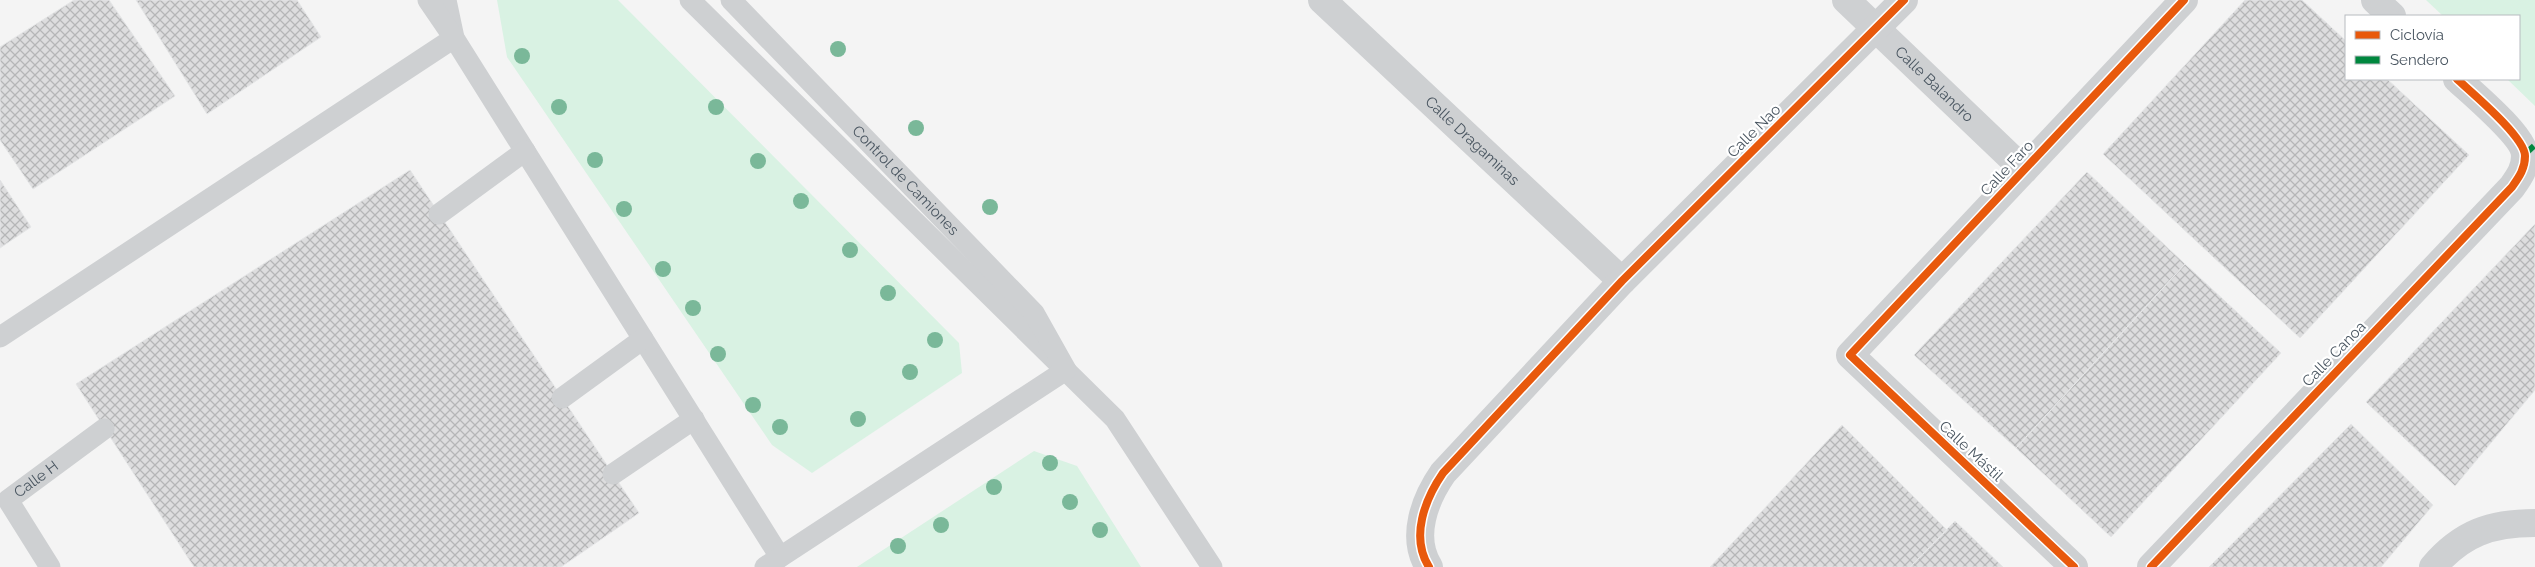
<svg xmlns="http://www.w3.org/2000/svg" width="2535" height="567" font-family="Raleway,sans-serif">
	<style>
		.green { fill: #d9f2e3 }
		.building { fill: url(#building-cross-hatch); stroke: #e5e6e7 }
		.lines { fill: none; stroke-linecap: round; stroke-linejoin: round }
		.lane { stroke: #ced0d2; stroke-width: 21 }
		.street { stroke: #ced0d2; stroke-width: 28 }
		.quiet { stroke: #00873e; stroke-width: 6; stroke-dasharray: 12 6; stroke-linecap: butt }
		.cycleway-casing { stroke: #fff; stroke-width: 11 }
		.cycleway { stroke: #e8590c; stroke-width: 8 }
		.tree { fill: #7ab899 }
		.labels { text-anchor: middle; stroke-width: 4.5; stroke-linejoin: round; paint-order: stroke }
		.street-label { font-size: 15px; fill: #4a5661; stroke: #fff }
	</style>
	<defs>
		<pattern id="building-cross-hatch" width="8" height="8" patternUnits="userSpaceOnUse" patternTransform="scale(1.25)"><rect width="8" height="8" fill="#ddddde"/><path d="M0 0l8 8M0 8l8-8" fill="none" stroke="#b5b6b7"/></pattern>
	</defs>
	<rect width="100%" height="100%" fill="#f4f4f4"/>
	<!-- green -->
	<path class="green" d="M497 0H618L959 343 962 373 812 473 772 445 507 57Z
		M2426 0H2535V106L2507 79H2519V16H2443Z
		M1034 451 1077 466 1141 567H857Z"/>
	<!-- building -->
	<path class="building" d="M74 0H109L175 96 33 189 0 140V47Z
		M136 0H297L321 37 207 114Z
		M2245 0H2302L2346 41V79H2387L2469 155 2300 338 2103 154Z
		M410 170 639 513 561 567H194L76 384Z
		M2087 172 2185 264 2016 448 1914 355Z
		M0 180 31 227 0 248Z
		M2535 224V390L2455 486 2366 402Z
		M2185 264 2281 353 2111 537 2016 448Z
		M2351 424 2433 505 2381 567H2209Z
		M1842 425 1947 530 1910 567H1710Z
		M1955 521 2003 567H1910Z"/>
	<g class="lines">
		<!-- lane -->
		<g class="lane">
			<path d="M446 0 454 38 780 557"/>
			<path d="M690 0 1115 419 1212 567"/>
			<path id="s1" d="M731 0 1034 313 1066 370 765 567"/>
			<path d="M439 214 525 151"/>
			<path d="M0 337 454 38 428 0"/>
			<path d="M562 398 643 339"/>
			<path d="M613 474 694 419"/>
			<path id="s2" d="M50 567 8 500 104 429"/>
		</g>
		<!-- street -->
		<g class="street">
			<path id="s3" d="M1322 0 1622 281"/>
			<path id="s4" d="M1846 0 2024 170"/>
			<path d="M2375 0 2392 16"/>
			<path d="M1429 567C1410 537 1425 499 1443 473L1622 281 1904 0"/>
			<path d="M2074 567 1850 355 2184 0"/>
			<path d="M2151 567 2512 187C2519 177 2525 169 2525 156 2525 137 2472 93 2457 79"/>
			<path d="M2433 567C2462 533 2491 523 2535 523"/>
		</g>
		<!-- quiet -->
		<path class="quiet" d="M2525 154 2535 145"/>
		<!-- cycleway casing -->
		<g class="cycleway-casing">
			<path id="cycleway" d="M1429 567C1410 537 1425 499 1443 473L1622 281 1904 0
				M2074 567 1850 355 2184 0
				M2151 567 2512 187C2519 177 2525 169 2525 156 2525 137 2472 93 2457 79"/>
		</g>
		<!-- cycleway -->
		<use href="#cycleway" class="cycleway"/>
	</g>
	<!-- trees -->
	<g class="tree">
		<circle cx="838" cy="49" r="8"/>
		<circle cx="522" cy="56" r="8"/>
		<circle cx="559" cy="107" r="8"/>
		<circle cx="716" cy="107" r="8"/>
		<circle cx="916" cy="128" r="8"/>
		<circle cx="595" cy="160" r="8"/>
		<circle cx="758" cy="161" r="8"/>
		<circle cx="801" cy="201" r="8"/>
		<circle cx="990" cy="207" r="8"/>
		<circle cx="624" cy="209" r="8"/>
		<circle cx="850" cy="250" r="8"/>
		<circle cx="663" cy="269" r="8"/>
		<circle cx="888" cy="293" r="8"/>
		<circle cx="693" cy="308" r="8"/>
		<circle cx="935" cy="340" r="8"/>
		<circle cx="718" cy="354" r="8"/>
		<circle cx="910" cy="372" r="8"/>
		<circle cx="753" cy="405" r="8"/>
		<circle cx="858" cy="419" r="8"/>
		<circle cx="780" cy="427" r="8"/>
		<circle cx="1050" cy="463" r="8"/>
		<circle cx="994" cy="487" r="8"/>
		<circle cx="1070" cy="502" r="8"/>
		<circle cx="941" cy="525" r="8"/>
		<circle cx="1100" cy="530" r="8"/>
		<circle cx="898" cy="546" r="8"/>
	</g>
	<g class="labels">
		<!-- street labels -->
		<g class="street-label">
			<text dy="5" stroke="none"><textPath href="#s4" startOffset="122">Calle Balandro</textPath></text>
			<text transform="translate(1754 131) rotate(-45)" y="5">Calle Nao</text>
			<text dy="5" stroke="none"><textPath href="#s3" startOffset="206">Calle Dragaminas</textPath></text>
			<text transform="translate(2007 168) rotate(-47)" y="5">Calle Faro</text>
			<text dy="5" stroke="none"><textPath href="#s1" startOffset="251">Control de Camiones</textPath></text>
			<text transform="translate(2334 354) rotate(-46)" y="5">Calle Canoa</text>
			<text transform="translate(1971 451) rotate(43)" y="5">Calle Mástil</text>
			<text dy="5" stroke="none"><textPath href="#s2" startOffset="114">Calle H</textPath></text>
		</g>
	</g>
	<!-- legend -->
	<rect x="2345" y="15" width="175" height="65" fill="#ffffff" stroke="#b7bbc0"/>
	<rect x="2355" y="31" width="25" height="8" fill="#e8590c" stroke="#b7bbc0"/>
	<text x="2390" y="40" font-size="15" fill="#4a5661">Ciclovía</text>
	<rect x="2355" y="56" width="25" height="8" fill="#00873e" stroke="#b7bbc0"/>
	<text x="2390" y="65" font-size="15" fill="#4a5661">Sendero</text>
</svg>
